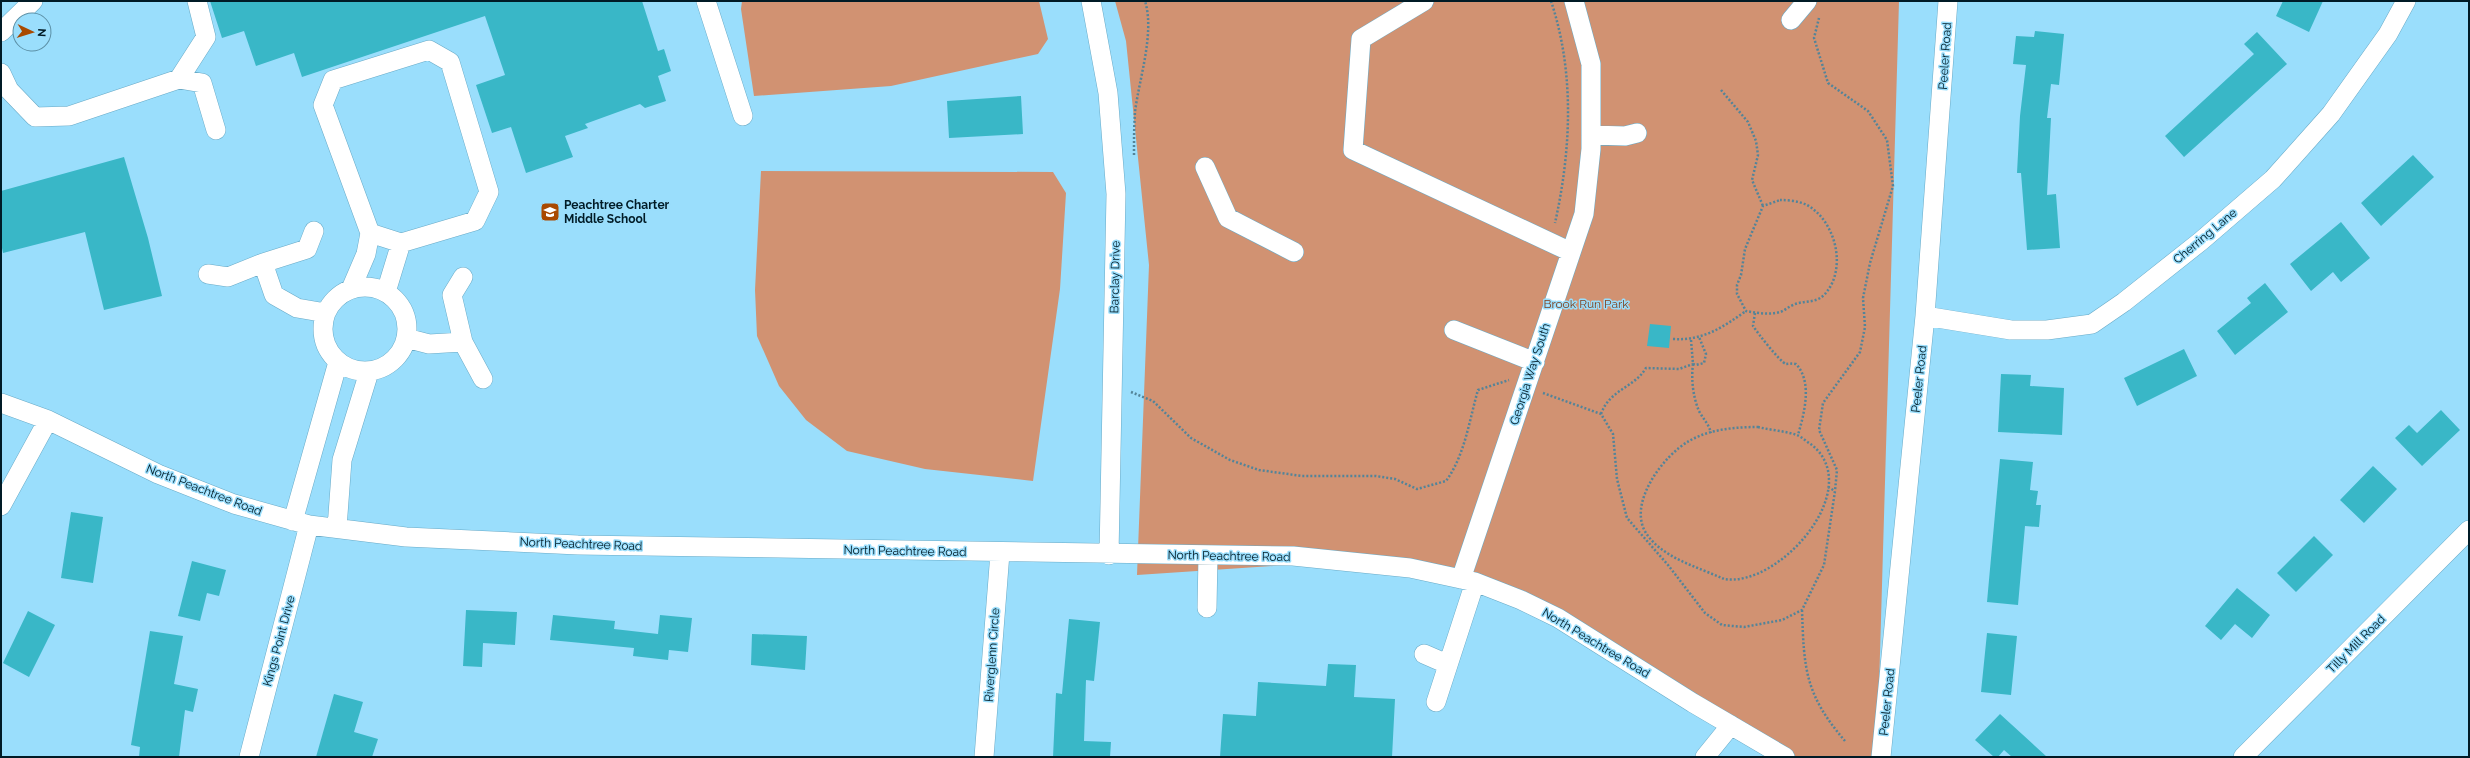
<svg xmlns="http://www.w3.org/2000/svg" width="2470" height="758" font-family="Raleway,sans-serif">
	<style>
		.green { fill: #d19272 }
		.building { fill: #39b7c7 }
		.lines { fill: none; stroke-linecap: round; stroke-linejoin: round }
		.minor-casing { stroke: #68aac7; stroke-width: 20 }
		.path { stroke: #538499; stroke-width: 2.5; stroke-dasharray: 2 2; stroke-linecap: butt }
		.minor { stroke: #fff; stroke-width: 19 }
		.labels { text-anchor: middle; stroke-width: 3; stroke-linejoin: round; paint-order: stroke }
		.street-label { font-size: 12px; fill: #001b26; stroke: #9adefc }
		.poi-label { font-size: 12px; font-weight: bold; fill: #001b26; stroke: #9adefc; text-anchor: start }
		.park-label { font-size: 12px; fill: #80401c; stroke: #9adefc }
	</style>
	<rect width="100%" height="100%" fill="#9adefc"/>
	<!-- green -->
	<path class="green" d="M742 1H1039L1048 39 1038 54 891 86 754 96 741 9Z
		M1115 1H1899L1877 757H1789L1635 664 1461 579 1379 559 1137 575 1149 265 1126 41Z
		M761 171 1053 172 1066 193 1060 289 1033 481 925 469 847 451 806 420 779 386 757 336 755 290Z"/>
	<!-- building -->
	<path class="building" d="M210 1H642L658 51 664 49 671 71 658 76 666 101 645 108 640 104 585 124 588 128 565 136 573 157 526 173 511 127 492 133 476 85 505 75 485 16 302 77 294 53 256 66 244 31 222 38Z
		M2283 1H2323L2309 32 2276 16Z
		M2035 31 2064 34 2059 85 2051 84 2047 118H2051L2047 195 2056 194 2060 248 2027 250 2021 173H2017L2020 116 2026 65 2013 64 2016 36 2034 37Z
		M2257 32 2287 64 2184 157 2165 136 2254 54 2244 44Z
		M1021 96 1023 134 949 138 947 101Z
		M2413 155 2434 177 2381 226 2361 203Z
		M124 157 148 238 162 296 104 310 85 232 3 253 1 243V191Z
		M2341 222 2370 258 2341 282 2333 272 2311 291 2290 264Z
		M2265 283 2288 312 2235 355 2217 331 2251 303 2247 298Z
		M1650 324 1671 326 1669 348 1647 346Z
		M2184 349 2197 376 2137 406 2124 378Z
		M2001 374 2031 375 2030 386 2064 388 2062 435 1998 432Z
		M2441 410 2460 430 2422 466 2395 438 2409 425 2417 433Z
		M2000 459 2033 462 2030 490 2038 491 2036 505H2041L2039 527 2025 526 2018 605 1987 602Z
		M2373 466 2397 489 2364 523 2340 500Z
		M71 512 103 517 93 583 61 578Z
		M2314 536 2333 555 2296 592 2277 573Z
		M192 561 226 570 219 596 207 593 200 621 178 616Z
		M2237 588 2270 615 2252 638 2235 624 2221 640 2205 626Z
		M466 610 517 612 515 645 483 643 482 667 463 666Z
		M28 611 55 625 29 677 3 663Z
		M553 615 615 621 614 629 658 634 660 615 692 618 688 652 669 650 668 660 633 656 634 648 550 640Z
		M1069 619 1100 622 1094 681 1086 680 1084 741 1111 742 1110 757H1053L1056 693 1062 694Z
		M150 631 183 636 174 684 198 689 193 712 185 710 179 757H139L140 747 131 745Z
		M1987 633 2017 636 2011 695 1981 692Z
		M752 634 807 636 805 670 751 665Z
		M1328 664 1356 665 1354 697 1395 699 1392 757H1220L1223 714 1256 716 1258 682 1326 686Z
		M334 694 363 702 354 732 378 739 372 757H316Z
		M2000 714 2047 757H2012L2004 750 1998 757H1994L1975 740Z"/>
	<g class="lines">
		<!-- minor casing -->
		<g class="minor-casing">
			<path id="minor" d="M706 1 743 116
				M1091 1 1108 93 1116 194 1109 555
				M1424 1 1361 39 1353 150 1571 252
				M1791 20 1807 1
				M1 32 33 1
				M1 73 9 90 35 117 69 116 179 79 202 83 216 130
				M179 79 206 37 197 1
				M1591 135 1625 136 1637 133
				M1205 167 1228 218 1294 252
				M314 231 307 249 263 263 274 295 297 308 326 313
				M208 274 228 277 263 263
				M323 329a42 42 0 1 1 84 0a42 42 0 1 1-84 0Z
				M351 289 366 254 370 233 323 105 333 80 429 50 450 62 489 192 475 221 401 243 370 233
				M386 292 401 243
				M1925 316 2011 330H2047L2092 324 2124 302 2201 241 2273 179 2331 114 2388 34 2406 1
				M1454 330 1535 362
				M406 338 429 344 463 342 452 295 463 277
				M463 342 483 379
				M1 403 48 420 158 474 234 504 309 525 406 537 578 545 1293 556 1410 568 1475 582 1521 600 1558 618 1693 703 1785 757
				M1 506 48 420
				M293 521 338 362
				M337 528 342 460 369 372
				M1461 579 1584 214 1591 149V64L1574 1
				M1207 608 1208 556
				M1424 654 1447 664
				M1436 702 1475 582
				M249 757 309 525
				M984 757 1000 553
				M1705 757 1731 725
				M1881 757 1925 316 1948 1
				M2243 757 2469 530"/>
		</g>
		<!-- path -->
		<path class="path" d="M1551 1C1575 73 1571 151 1555 223
			M1721 90 1748 122 1756 141 1758 155 1752 180 1763 206
			M1134 155C1134 141 1134 126 1135 112 1139 79 1155 33 1145 1
			M1780 200C1788 200 1799 201 1807 205 1836 221 1848 270 1824 295 1815 304 1803 300 1793 305 1788 307 1784 311 1780 312 1769 315 1757 313 1746 311L1737 294V285L1741 275 1745 249 1763 206Z
			M1755 313 1753 326C1757 332 1780 362 1786 364 1789 364 1792 363 1796 364 1813 382 1804 414 1798 435
			M1673 339C1703 341 1723 327 1746 311
			M1691 340 1693 364 1696 365 1704 363 1706 354 1699 337
			M1693 364C1691 379 1693 397 1699 411 1703 419 1709 424 1711 433
			M1131 392 1153 401 1191 438 1230 460 1259 470 1302 476H1376L1395 479 1417 489 1446 481C1465 455 1469 421 1478 390L1509 380
			M1543 393 1601 414 1613 434 1617 479 1627 518 1668 565 1705 613 1722 625 1744 627 1782 620 1802 610 1824 565 1835 491 1837 470 1819 430 1823 403 1860 352 1865 327 1863 298 1870 263 1893 186 1887 140 1868 111 1828 83 1814 38 1819 18
			M1601 414C1610 389 1634 388 1646 368L1679 369 1693 364
			M1758 427C1770 430 1785 431 1797 435 1802 437 1807 442 1812 445 1866 489 1779 588 1724 579 1698 567 1662 558 1646 533 1627 503 1664 455 1689 441 1710 429 1735 427 1758 427Z
			M1828 487 1835 491
			M1802 610C1804 670 1805 694 1845 741"/>
		<!-- minor -->
		<use href="#minor" class="minor"/>
	</g>
	<!-- icons -->
	<defs>
		<g id="school-square" transform="scale(1)"><rect x="-9" y="-9" width="18" height="18" rx="4" fill="#a94900" stroke="#9adefc"/><path d="M0-5L7-2L0 1L-7-2ZM-4 1L0 2.5L4 1V4Q0 6-4 4Z" fill="#fff"/></g>
	</defs>
	<g fill-rule="evenodd">
		<use href="#school-square" x="550" y="212"/>
	</g>
	<g class="labels">
		<!-- street labels -->
		<g class="street-label">
			<text transform="translate(1945 56) rotate(-86)" y="4">Peeler Road</text>
			<text transform="translate(2205 236) rotate(-40)" y="4">Cherring Lane</text>
			<text transform="translate(1115 277) rotate(-89)" y="4">Barclay Drive</text>
			<text transform="translate(1530 374) rotate(-72)" y="4">Georgia Way South</text>
			<text transform="translate(1919 379) rotate(-84)" y="4">Peeler Road</text>
			<text transform="translate(204 490) rotate(21)" y="4">North Peachtree Road</text>
			<text transform="translate(581 544) rotate(2)" y="4">North Peachtree Road</text>
			<text transform="translate(905 551) rotate(1)" y="4">North Peachtree Road</text>
			<text transform="translate(1229 556) rotate(1)" y="4">North Peachtree Road</text>
			<text transform="translate(279 641) rotate(-75)" y="4">Kings Point Drive</text>
			<text transform="translate(1596 643) rotate(31)" y="4">North Peachtree Road</text>
			<text transform="translate(2356 644) rotate(-45)" y="4">Tilly Mill Road</text>
			<text transform="translate(992 655) rotate(-86)" y="4">Riverglenn Circle</text>
			<text transform="translate(1887 702) rotate(-84)" y="4">Peeler Road</text>
		</g>
		<!-- poi labels -->
		<g class="poi-label">
			<text x="564" y="209">Peachtree Charter<tspan x="564" dy="14">Middle School</tspan></text>
		</g>
		<!-- park labels -->
		<g class="park-label">
			<text x="1586" y="308">Brook Run Park</text>
		</g>
	</g>
	<!-- border -->
	<rect width="2470" height="758" fill="none" stroke="#001b26" stroke-width="4"/>
	<!-- north arrow -->
	<g transform="translate(32 32) rotate(94)"><circle r="19" fill="#9adefc" stroke="#5c90a6"/>
	<path d="M0-3L7 15L0 10L-7 15Z" fill="#a94900"/>
	<text y="-6" font-size="11" font-weight="bold" text-anchor="middle" fill="#001b26">N</text>
	</g>
</svg>
